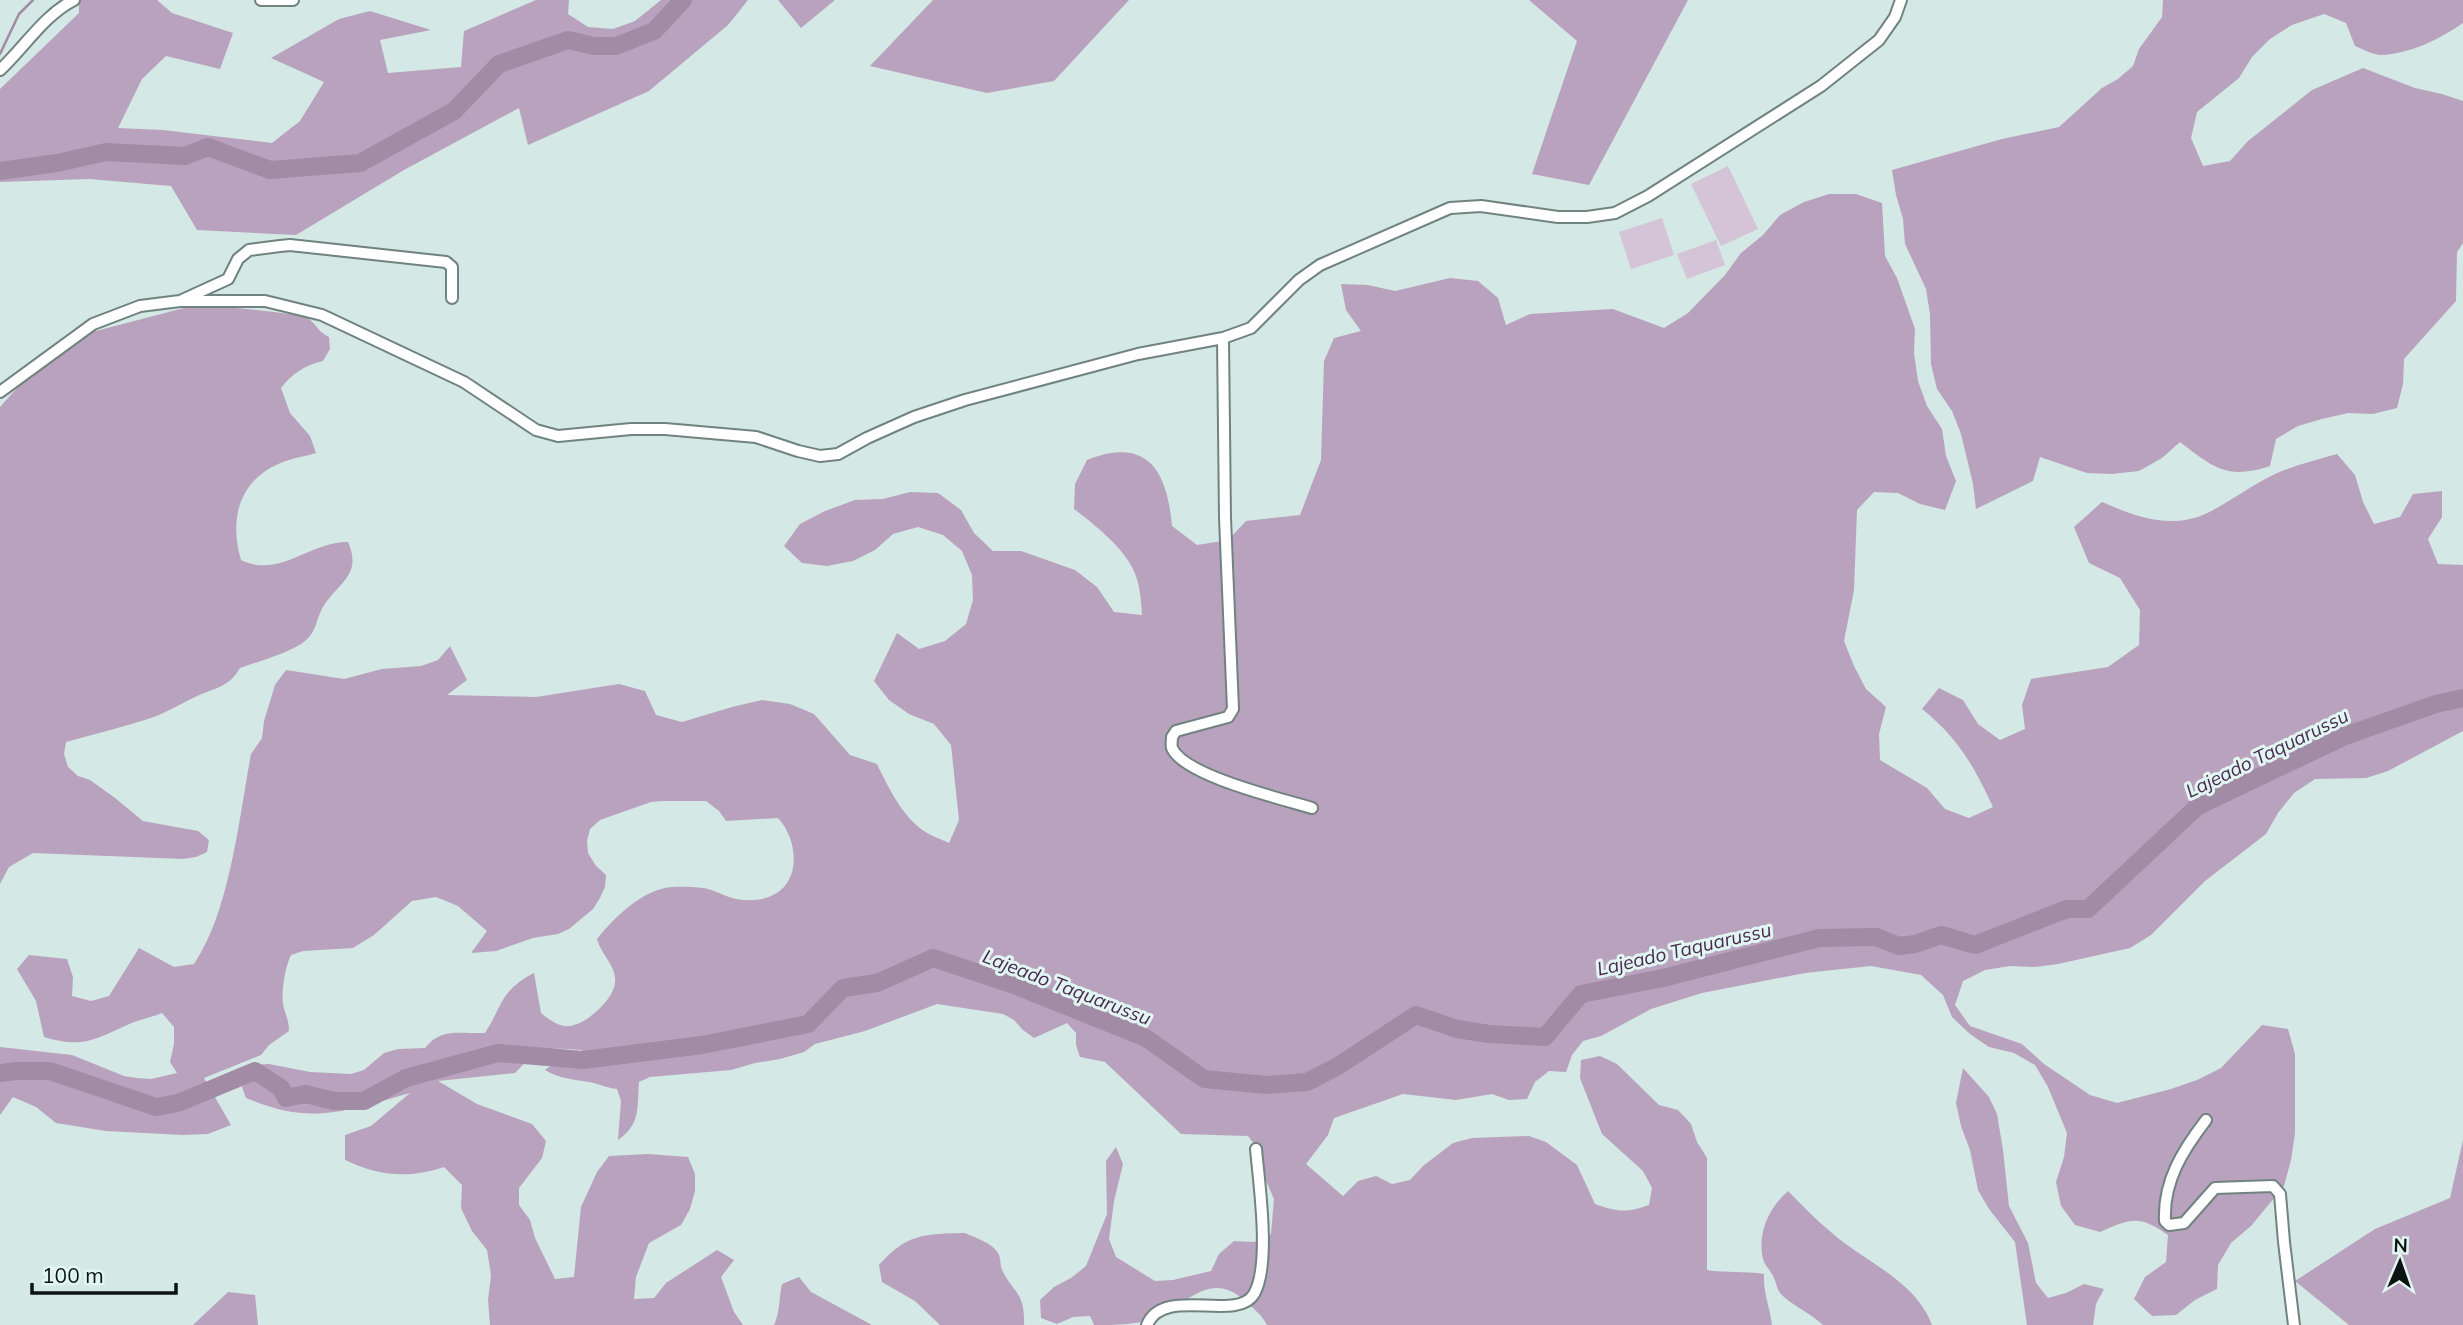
<svg xmlns="http://www.w3.org/2000/svg" width="2463" height="1325" font-family="Mulish,sans-serif">
	<style>
		.green { fill: #d5c3d7 }
		.forest { fill: #b9a2bd }
		.lines { fill: none; stroke-linecap: round; stroke-linejoin: round }
		.stream { stroke: #a18ba5; stroke-width: 2.5 }
		.river { stroke: #a18ba5; stroke-width: 18 }
		.minor-casing { stroke: #708380; stroke-width: 14 }
		.minor { stroke: #fff; stroke-width: 10 }
		.labels { text-anchor: middle; stroke-width: 6; stroke-linejoin: round; paint-order: stroke }
		.water-label { font-size: 19px; font-style: italic; fill: #4a294f; stroke: #e1f6f2 }
	</style>
	<rect width="100%" height="100%" fill="#d4e8e5"/>
	<!-- green -->
	<path class="green" d="M1728 166 1758 229 1721 246 1691 184Z
		M1662 218 1674 255 1631 269 1619 232Z
		M1716 240 1725 265 1687 279 1677 254Z"/>
	<!-- forest -->
	<path class="forest" d="M79 0H157L172 13 233 33 220 69 166 56 142 79 118 128 163 130 272 143 300 121 324 82 271 58 339 19 370 11 431 30 380 40 388 73 461 67 464 31 536 0H569L568 14 588 27 613 29 635 21 661 0H748L728 25 649 91 528 145 519 108 404 170 296 235 197 230 171 186 89 179 0 182V89L79 13Z
		M778 0H835L801 28Z
		M933 0H1129L1054 81 987 93 870 66Z
		M1529 0H1688L1589 185 1532 174 1577 41Z
		M2163 0H2463V23C2440 39 2410 54 2381 55 2373 55 2363 49 2355 46L2346 23 2324 14 2292 25 2270 39 2252 57 2239 78 2197 112 2191 138 2203 166 2230 161 2248 141 2312 90 2363 68 2415 88 2442 94 2463 101V243L2457 252 2456 301 2404 359 2403 384 2397 408 2373 414 2348 413 2322 419 2298 426 2276 439 2270 466C2227 480 2214 468 2180 442L2162 458 2139 471 2112 474 2087 473 2040 457 2033 481 1976 509 1973 484 1961 434 1952 411 1937 389 1931 364 1930 314 1926 289 1905 244 1903 219 1896 195 1892 170 2002 139 2059 127 2102 88 2118 79 2133 66 2139 49 2162 17Z
		M1829 194H1856L1882 203 1885 256 1897 278 1915 329 1914 353 1918 381 1927 406 1942 429 1946 456 1956 481 1945 510 1920 504 1898 493 1874 492 1857 510 1854 590 1844 641 1854 666 1866 689 1886 707 1879 734 1880 760 1927 788 1945 809 1969 818 1993 807C1974 766 1958 738 1922 709L1939 688 1963 700 1978 724 2000 740 2025 729 2022 705 2031 679 2108 667 2139 645 2140 610 2120 578 2089 563 2074 527 2102 502C2139 518 2176 532 2215 509 2235 498 2254 484 2275 474 2295 465 2317 460 2337 454L2355 475 2363 502 2374 524 2400 517 2413 494 2442 491V517L2428 539 2438 564 2463 565V731L2388 771 2366 778 2315 779 2294 793 2278 813 2266 834 2205 881 2151 935 2130 948 2058 964 2035 967 2010 966 1985 970 1963 981 1955 1005 1970 1026 2022 1044 2044 1064 2090 1095 2117 1103 2171 1089 2197 1080 2221 1068 2262 1025 2288 1029 2295 1054V1133L2291 1160 2284 1186 2251 1226 2231 1243 2218 1265 2217 1289 2195 1300 2176 1315 2152 1316 2134 1299 2145 1277 2166 1262 2168 1235C2139 1215 2132 1218 2100 1232L2075 1225 2061 1206 2056 1182 2064 1157 2067 1133 2048 1087 2035 1065 2014 1053 1989 1047 1970 1034 1952 1017 1943 995 1921 975 1871 966 1805 973 1702 993 1651 1009 1601 1036 1583 1041 1572 1055 1566 1072 1549 1071 1535 1082 1527 1099 1509 1100 1492 1094 1456 1100 1403 1094 1334 1118 1328 1135 1306 1164 1343 1196 1358 1181 1376 1176 1392 1184 1410 1180 1423 1166 1453 1143 1472 1138 1529 1136 1546 1142 1577 1165 1595 1204C1617 1212 1626 1213 1649 1205L1652 1188 1643 1171 1602 1134 1580 1078 1581 1060 1600 1056 1617 1064 1659 1105 1678 1110 1691 1124 1697 1142 1707 1158V1270C1726 1273 1745 1271 1764 1274 1763 1293 1770 1307 1772 1325H1267C1262 1315 1253 1308 1245 1301 1212 1270 1188 1302 1158 1317 1139 1325 1115 1325 1094 1325L1090 1316 1073 1317 1057 1324 1041 1318 1040 1300 1054 1287 1071 1278 1086 1266 1107 1214 1106 1161 1116 1147 1123 1164 1114 1201 1109 1239 1116 1257 1155 1281 1173 1280 1211 1271 1219 1254 1234 1241 1254 1242 1271 1234 1274 1199 1260 1167 1259 1150 1248 1136 1181 1134 1105 1062 1080 1057 1076 1045V1033L1067 1023 1034 1038 1023 1030 1014 1020 1003 1014 937 1004 865 1031 815 1044 804 1052 780 1059 755 1063 731 1070 650 1077 639 1082C637 1108 641 1124 618 1140L621 1101 617 1089C607 1088 599 1084 589 1082 572 1079 560 1079 545 1070 558 1061 567 1059 583 1060L582 1050C544 1048 542 1045 515 1073L438 1081 477 1104 532 1124 546 1141 542 1158 519 1188V1205L530 1220 535 1238 555 1279 574 1277 581 1207 597 1172 609 1156 648 1154 688 1157 695 1174V1191L690 1209 681 1225 649 1243 636 1277 634 1299 654 1298 666 1283 717 1250 734 1260 721 1277 734 1312 743 1325H490L488 1300 491 1275 487 1250 472 1231 461 1208 462 1185 444 1167C408 1179 379 1176 345 1160V1135L371 1126 410 1093C346 1111 311 1126 246 1098L242 1087 256 1065 269 1064 310 1072 351 1074 364 1070 384 1053 398 1049 425 1048C441 1027 460 1034 485 1033 504 1003 500 991 534 973L541 1013C548 1019 555 1024 564 1026 582 1029 613 1001 615 983 617 966 601 955 597 939 614 918 638 894 665 888 677 886 691 887 703 888 712 889 720 894 729 897 755 905 787 899 793 868 796 850 790 831 778 818L726 821 719 811 706 801H663L651 802 600 820 590 829 587 841 588 853 596 866 606 875 605 887 600 898 593 909 569 929 558 934 533 938 496 951 471 953 487 931 458 906 436 897 412 901 374 935 353 948 303 951 291 955C285 967 280 995 284 1008 286 1016 289 1021 289 1031L269 1045 261 1055 204 1078 231 1125 208 1134 183 1135 106 1131 56 1123 36 1107 13 1097 0 1115V1047L72 1055 124 1076 137 1078 151 1079 177 1073 170 1062 174 1044V1027L162 1013C150 1018 136 1020 125 1026 92 1041 81 1048 44 1037L36 1001 17 969 29 955 67 959 73 977 72 996 91 1001 109 996 139 948 174 967 194 964C230 911 239 818 251 754L262 738 264 721 275 685 286 670 344 679 382 669 421 666 438 660 450 646 467 680 447 695 536 697 619 684 645 691 656 715 682 722 732 707 762 700 790 704 814 714 850 755 877 764C888 787 902 816 924 831 931 836 941 839 949 843L959 820 951 745 934 724 909 714 889 700 874 681 897 633 919 649 945 641 966 624 973 600 972 575 962 551 943 535 918 527 893 534 875 550 853 561 827 566 802 563 784 546 800 524 825 511 855 500 883 499 910 492 938 493 961 510 974 533 993 551H1021L1075 570 1097 587 1114 612 1142 615C1141 599 1140 582 1132 567 1121 546 1093 523 1074 509L1075 484 1087 460C1148 436 1167 471 1172 526L1197 545 1228 540 1246 521 1300 515 1321 460 1324 361 1334 338 1361 331 1346 310 1341 284 1368 285 1395 291 1450 278 1478 281 1498 298 1506 325 1530 314 1613 309 1664 328 1688 313 1725 275 1741 253 1763 235 1780 215 1804 202Z
		M212 306C226 307 301 313 309 319 318 326 316 330 329 337L330 349 323 361C306 365 292 373 281 388L290 413 310 436 316 453C307 456 298 457 289 460 241 475 228 515 241 560 280 579 310 541 348 542 363 576 337 583 323 607 315 621 317 634 301 644 283 655 259 661 240 668 229 688 213 688 195 697 180 704 166 713 151 718 123 727 94 734 66 742L64 754 68 767 78 776 90 780 115 798 143 821 198 831 209 840 207 852 196 857 183 859 33 853 9 867 0 884V407L25 379 46 363 59 357 69 347 92 332 184 308Z
		M1963 1068 1989 1097 1997 1114 2003 1150 2009 1206 2028 1243 2036 1283 2048 1298 2066 1293 2084 1284 2104 1289 2096 1304 2093 1325H2027L2015 1242 1989 1209 1978 1190 1970 1150 1961 1126 1956 1103Z
		M2463 1140V1325H2349L2295 1281 2375 1229 2450 1198Z
		M1788 1191C1802 1205 1816 1220 1832 1233 1865 1262 1916 1281 1932 1325H1823C1811 1313 1789 1304 1780 1293 1777 1289 1776 1282 1774 1278 1771 1271 1765 1266 1763 1259 1757 1233 1769 1208 1788 1191Z
		M965 1233C976 1238 992 1243 998 1253 1001 1258 1000 1265 1002 1270 1014 1294 1025 1292 1024 1325H940L915 1301 882 1282 879 1265C907 1233 925 1234 965 1233Z
		M799 1277 811 1292 872 1325H774C780 1313 779 1297 782 1284Z
		M228 1292 255 1295 258 1325H193Z"/>
	<g class="lines">
		<!-- stream -->
		<path class="stream" d="M0 54 19 14 33 0"/>
		<!-- river -->
		<path class="river" d="M0 171 57 163 106 152 185 156 208 147 270 170 360 163 454 111 499 64 568 40 594 46H616L654 31 683 0
			M0 1073 16 1071H50L156 1107 178 1103 255 1071 281 1088 286 1098 306 1094 334 1101H364L406 1078 498 1053 583 1060 702 1045 808 1024 843 988 877 983 933 958 1014 985 1146 1038 1204 1079 1267 1085 1307 1082 1338 1066 1416 1015 1457 1029 1489 1034 1545 1037 1581 994 1663 978 1819 938 1876 937 1899 946 1915 944 1941 935 1975 945 2067 909H2088L2198 806 2345 736 2436 704 2463 698"/>
		<!-- minor casing -->
		<g class="minor-casing">
			<path id="minor" d="M261 0H293
				M0 70C24 48 44 15 74 0
				M182 300 228 279 238 259 249 250 280 246 290 245 446 262 452 267V298
				M1223 338 1225 518 1233 709 1228 717 1176 731 1172 737C1172 741 1171 745 1172 748 1184 776 1283 799 1312 808
				M0 392 93 324 140 306 180 301H265L322 315 464 382 536 430 558 436 631 429H665L756 437 798 451 820 456 838 454 867 438 914 417 965 400 1138 354 1223 338 1251 328 1299 280 1320 265 1450 208 1481 206 1558 217H1587L1615 213 1648 196 1821 86 1879 40 1895 17 1901 0
				M2206 1120C2183 1150 2163 1181 2165 1221L2169 1225 2184 1223 2215 1188 2273 1186 2280 1194 2284 1242 2294 1325
				M1147 1325C1163 1285 1237 1323 1254 1294 1271 1265 1259 1183 1256 1149"/>
		</g>
		<!-- minor -->
		<use href="#minor" class="minor"/>
	</g>
	<g class="labels">
		<!-- water labels -->
		<g class="water-label">
			<text transform="translate(2267 753) rotate(-26)" y="7">Lajeado Taquarussu</text>
			<text transform="translate(1684 949) rotate(-13)" y="7">Lajeado Taquarussu</text>
			<text transform="translate(1067 987) rotate(21)" y="7">Lajeado Taquarussu</text>
		</g>
	</g>
	<!-- north arrow -->
	<g transform="translate(2400 1262) rotate(2)" stroke="#e1f6f2" stroke-width="5" paint-order="stroke">
	<path d="M0-5L12 26L0 18L-12 26Z" fill="#0b1211"/>
	<text y="-10" font-size="19" font-weight="bold" text-anchor="middle" fill="#0b1211">N</text>
	</g>
	<!-- scale -->
	<path d="M32 1283v10h144v-10" fill="none" stroke="#0b1211" stroke-width="3.5"/>
	<text x="42" y="1283" font-size="21" fill="#0b1211" stroke="#e1f6f2" stroke-width="5" paint-order="stroke">100 m</text>
</svg>
